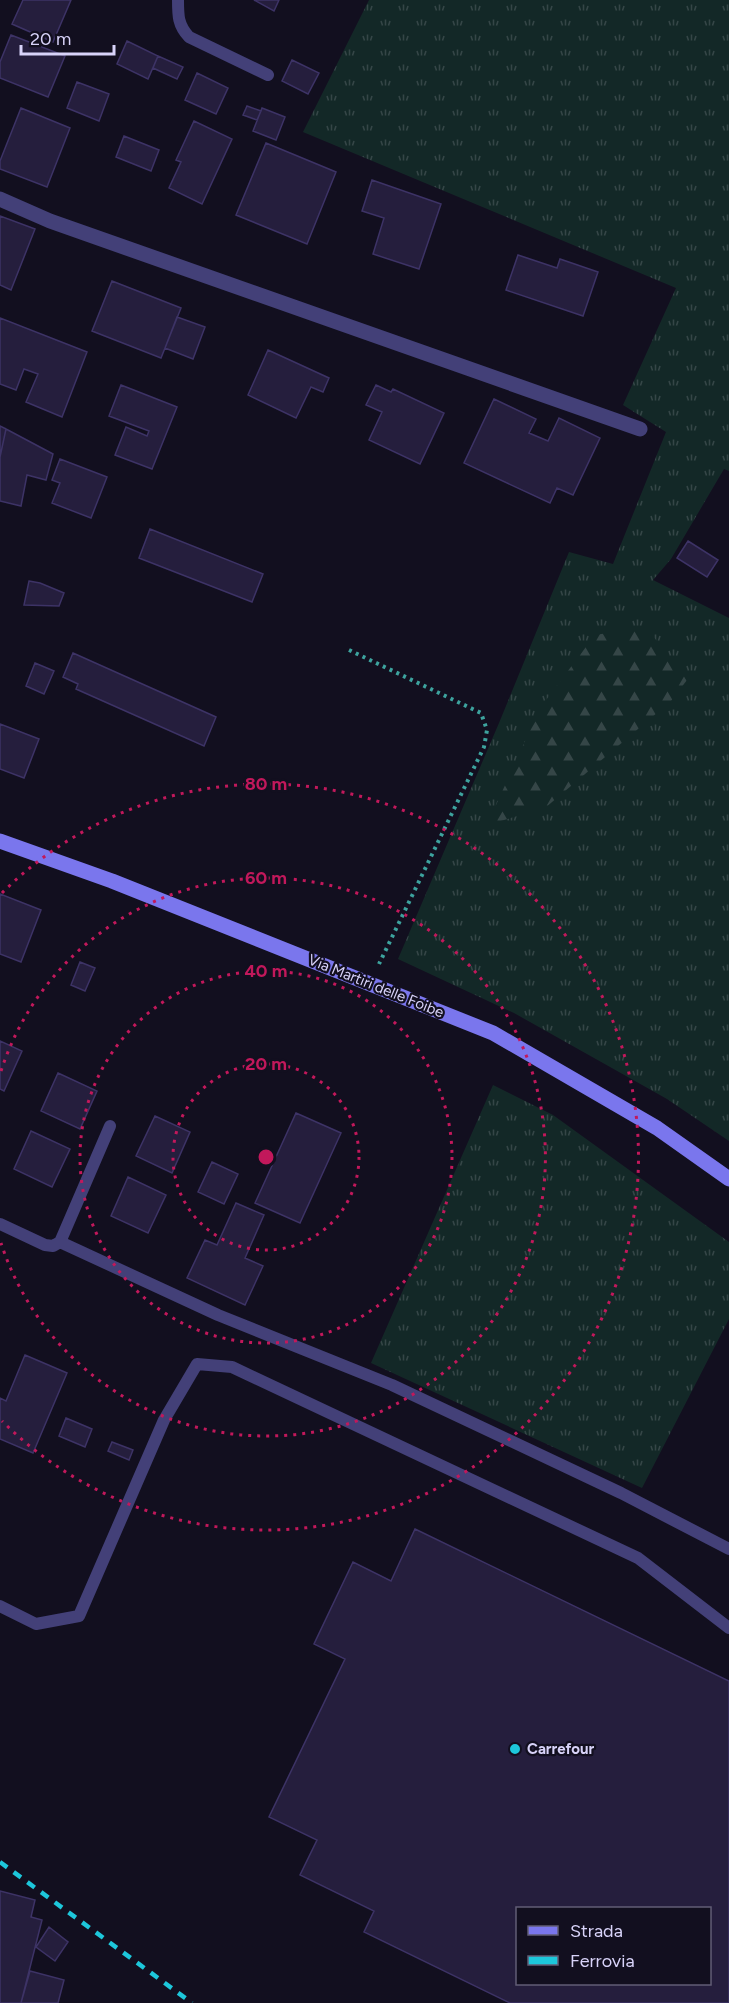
<svg xmlns="http://www.w3.org/2000/svg" width="729" height="2003" font-family="Figtree,sans-serif">
	<style>
		.grass { fill: url(#grass-tufts) }
		.forest { fill: url(#forest-firs) }
		.building { fill: #251e3d; stroke: #3d3366; stroke-width: 1.5; fill-rule: evenodd }
		.lines { fill: none; stroke-linecap: round; stroke-linejoin: round }
		.path { stroke: #3da39e; stroke-width: 4; stroke-dasharray: 3 4.5; stroke-linecap: butt }
		.lane { stroke: #434078; stroke-width: 12 }
		.street { stroke: #434078; stroke-width: 15 }
		.secondary { stroke: #7a76ed; stroke-width: 15 }
		.rail { stroke: #1dc7db; stroke-width: 4.5; stroke-dasharray: 9 8; stroke-linecap: butt }
		.ring { fill: none; stroke: #c2185b; stroke-width: 3; stroke-dasharray: 3 6 }
		.poi-dot { fill: #1dc7db; stroke: #120f1f; stroke-width: 2 }
		.labels { text-anchor: middle; stroke-width: 4.5; stroke-linejoin: round; paint-order: stroke }
		.street-label { font-size: 15px; fill: #d8d3f9; stroke: #120f1f }
		.poi-label { font-size: 15px; font-weight: bold; fill: #d8d3f9; stroke: #120f1f; text-anchor: start }
		.centre { fill: #c2185b; stroke: #120f1f; stroke-width: 3 }
		.ring-label { font-size: 18px; text-anchor: middle; font-weight: bold; fill: #c2185b; stroke: #120f1f; stroke-width: 4.5; stroke-linejoin: round; paint-order: stroke }
	</style>
	<defs>
		<pattern id="grass-tufts" width="24" height="20" patternUnits="userSpaceOnUse" patternTransform="scale(1.5)"><rect width="24" height="20" fill="#132827"/><path d="M3 7l-1-3M5 7V3M7 7l1-3M15 17l-1-3M17 17v-4M19 17l1-3" fill="none" stroke="#354647"/></pattern>
		<pattern id="forest-firs" width="22" height="20" patternUnits="userSpaceOnUse" patternTransform="scale(1.5)"><rect width="22" height="20" fill="#132827"/><path d="M5 1l3.5 6h-7zM16 11l3.5 6h-7z" fill="#354647"/></pattern>
	</defs>
	<rect width="100%" height="100%" fill="#120f1f"/>
	<!-- grass -->
	<path class="grass" d="M369 0H729V471L724 469 671 559 653 580 729 618V1141L667 1099 514 1013 398 959 499 723 569 552 613 564 666 432 623 405 676 288 303 132Z
		M493 1085 553 1115 729 1242V1319L642 1488 371 1363Z"/>
	<!-- forest -->
	<path class="forest" d="M646 627 687 680 671 701 545 808 487 825 540 708 595 635Z"/>
	<!-- building -->
	<path class="building" d="M23 0H71L53 42 12 24Z
		M254 0H279L274 11Z
		M11 35 65 56 48 97 0 78V62Z
		M127 41 158 56 148 79 117 64Z
		M158 56 183 67 177 79 153 68Z
		M292 60 319 73 308 94 282 81Z
		M197 73 228 88 216 114 185 100Z
		M77 82 109 94 99 121 67 108Z
		M247 106 261 111 257 120 243 115Z
		M21 108 70 128 47 187 0 169V161Z
		M262 108 285 117 276 140 253 131Z
		M194 121 232 139 202 204 169 188 181 162 176 160Z
		M124 136 159 150 151 171 116 157Z
		M266 143 336 172 307 244 236 215Z
		M372 180 441 204 419 269 373 254 384 218 362 211Z
		M0 216 35 229 11 290 0 285Z
		M518 255 557 268 560 259 598 272 583 316 506 290Z
		M112 281 181 308 161 358 92 331Z
		M177 317 205 327 193 359 165 348Z
		M0 318 87 352 62 417 26 402 38 374 24 369 16 390 0 384Z
		M268 350 329 378 323 392 311 387 296 418 248 395Z
		M121 385 177 407 152 469 115 455 126 427 147 436 149 431 109 416Z
		M376 385 391 392 393 389 444 413 420 464 369 440 382 412 366 405Z
		M494 399 536 419 529 433 548 441 559 418 600 438 573 495 557 488 550 503 464 463Z
		M0 426 6 429 0 457Z
		M6 429 53 454 46 480 27 475 21 506 0 501V457Z
		M60 459 107 477 91 518 52 503 60 483 52 480Z
		M150 529 263 574 252 602 139 558Z
		M688 541 718 560 707 577 677 558Z
		M29 581 40 583 64 593 59 606 24 605Z
		M73 653 216 717 204 746 76 689 78 684 63 677Z
		M35 663 54 671 44 694 26 686Z
		M0 724 39 739 24 778 0 769Z
		M0 894 41 910 21 962 0 954Z
		M80 962 95 968 85 991 71 985Z
		M0 1041 22 1051 4 1091 0 1089Z
		M58 1073 97 1091 80 1129 41 1111Z
		M296 1113 341 1133 300 1223 255 1203Z
		M155 1116 190 1132 172 1173 136 1156Z
		M31 1131 70 1149 52 1187 14 1169Z
		M212 1162 238 1174 224 1204 198 1192Z
		M128 1177 166 1195 148 1233 111 1216Z
		M236 1203 264 1215 245 1258 263 1266 245 1305 187 1278 205 1240 217 1245Z
		M25 1355 67 1373 33 1453 0 1439V1398L6 1401Z
		M66 1418 92 1429 85 1447 59 1436Z
		M112 1442 133 1450 129 1460 108 1451Z
		M415 1529 729 1681V2003H510L364 1932 374 1911 300 1875 317 1840 269 1817 345 1659 314 1644 353 1562 391 1581ZM518 1908H710V1984H518Z
		M0 1891 35 1900 31 1917 42 1920 21 2003H0Z
		M49 1927 68 1942 55 1961 36 1947Z
		M30 1971 64 1980 58 2003H21Z"/>
	<g class="lines">
		<!-- path -->
		<path class="path" d="M349 650 481 713 487 730 484 747 379 964"/>
		<!-- lane -->
		<path class="lane" d="M178 0C178 16 178 25 189 37L268 75
			M0 1224 45 1245 53 1246 60 1242 110 1126
			M60 1242 218 1315 392 1385 621 1493 729 1549
			M0 1606 36 1624 79 1616 164 1420 197 1364 232 1367 638 1558 729 1628"/>
		<!-- street -->
		<path class="street" d="M0 199 50 221 640 429"/>
		<!-- secondary -->
		<path class="secondary" d="M0 841 112 881 493 1033 657 1128 729 1179"/>
		<!-- rail -->
		<path class="rail" d="M0 1862 192 2003"/>
	</g>
	<!-- distance rings -->
	<g class="ring">
		<circle cx="266" cy="1157" r="93"/>
		<circle cx="266" cy="1157" r="186"/>
		<path d="M1 1071A279 279 0 1 1 1 1243"/>
		<path d="M2 893A373 373 0 1 1 2 1421"/>
	</g>
	<!-- markers -->
	<circle class="poi-dot" cx="515" cy="1749" r="6"/>
	<g class="labels">
		<!-- street labels -->
		<g class="street-label">
			<text transform="translate(376 986) rotate(22)" y="5">Via Martiri delle Foibe</text>
		</g>
		<!-- poi labels -->
		<g class="poi-label">
			<text x="527" y="1754">Carrefour</text>
		</g>
	</g>
	<circle cx="266" cy="1157" r="9" class="centre"/>
	<g class="ring-label">
		<text x="266" y="790">80 m</text>
		<text x="266" y="884">60 m</text>
		<text x="266" y="977">40 m</text>
		<text x="266" y="1070">20 m</text>
	</g>
	<!-- legend -->
	<rect x="516" y="1907" width="195" height="78" fill="#120f1f" stroke="#615d76" stroke-width="1.5"/>
	<rect x="528" y="1926" width="30" height="9" fill="#7a76ed" stroke="#615d76" stroke-width="1.5"/>
	<text x="570" y="1937" font-size="18" fill="#d8d3f9">Strada</text>
	<rect x="528" y="1956" width="30" height="9" fill="#1dc7db" stroke="#615d76" stroke-width="1.5"/>
	<text x="570" y="1967" font-size="18" fill="#d8d3f9">Ferrovia</text>
	<!-- scale -->
	<path d="M21 45v9h93v-9" fill="none" stroke="#d8d3f9" stroke-width="3"/>
	<text x="30" y="45" font-size="18" fill="#d8d3f9" stroke="#120f1f" stroke-width="4.5" paint-order="stroke">20 m</text>
</svg>
